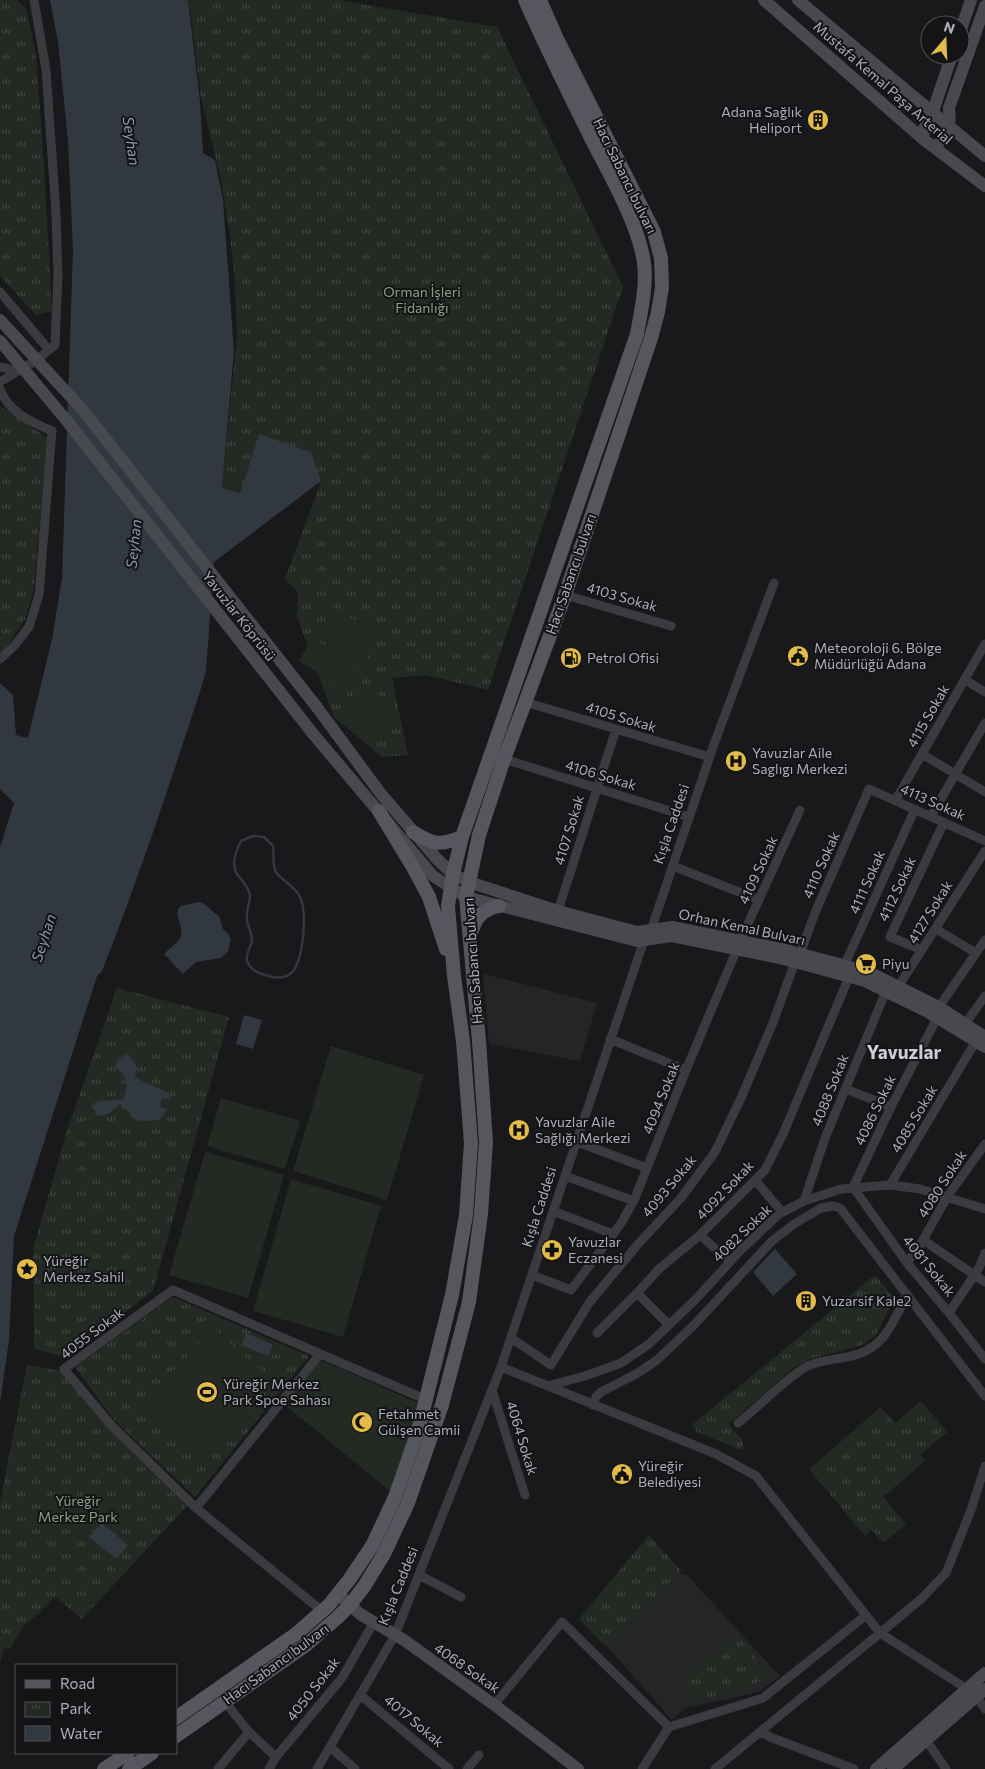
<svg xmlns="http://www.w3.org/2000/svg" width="985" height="1769" font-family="Commissioner,sans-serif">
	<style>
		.built { fill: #252527 }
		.park { fill: url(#park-tufts) }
		.garden { fill: #232a24 }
		.water { fill: #32383f }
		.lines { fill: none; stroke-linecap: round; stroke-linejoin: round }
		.stream { stroke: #32383f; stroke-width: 2.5 }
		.street { stroke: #3a3a3f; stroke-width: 9 }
		.secondary { stroke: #48494f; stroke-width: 12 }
		.primary { stroke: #56575e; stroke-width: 14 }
		.secondary-bridge { stroke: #48494f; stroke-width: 12 }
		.labels { text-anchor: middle; stroke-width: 4; stroke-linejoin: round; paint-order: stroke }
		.street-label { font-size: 14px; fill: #acafb9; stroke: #141315 }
		.poi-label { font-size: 14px; fill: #acafb9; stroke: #141315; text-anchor: start }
		.park-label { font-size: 14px; fill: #85a289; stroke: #141315 }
		.water-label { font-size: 15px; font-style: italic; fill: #8799b0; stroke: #141315 }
		.district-label { font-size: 19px; font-weight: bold; fill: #cdced5; stroke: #141315 }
	</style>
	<defs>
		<pattern id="park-tufts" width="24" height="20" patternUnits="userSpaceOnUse" patternTransform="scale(1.25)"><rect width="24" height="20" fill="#232a24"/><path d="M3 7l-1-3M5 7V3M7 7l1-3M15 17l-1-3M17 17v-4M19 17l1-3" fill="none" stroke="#404642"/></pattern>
	</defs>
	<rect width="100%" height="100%" fill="#19181a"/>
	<!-- built -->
	<path class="built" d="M483 974 597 1003 580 1061 489 1044Z
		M647 1537 682 1575 686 1574 780 1676 759 1692 685 1708 672 1720 582 1618Z"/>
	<!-- park -->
	<path class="park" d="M0 0H17L26 8 36 54 44 164 52 311 36 315 0 276Z
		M189 0H338L497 27 623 287 488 690 426 675 392 678 408 755 382 757 334 717 297 616 298 592 285 579 321 481 311 452 240 493 222 488 237 335 235 284 230 235 220 175 201 98Z
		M0 406 48 438 33 593 25 619 7 646 0 652Z
		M117 988 229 1017 153 1291 66 1357 34 1349 33 1249 67 1130Z
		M875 1275 894 1298 878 1332 872 1338 862 1345 813 1358 794 1367 729 1424 742 1440 744 1449 741 1450 697 1432 693 1426 694 1423Z
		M173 1297 309 1356 195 1497 115 1421 75 1367Z
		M27 1365 62 1371 187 1506 82 1619 57 1598 53 1599 39 1613 23 1626 10 1649 4 1648 0 1664V1503Z
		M921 1401 947 1432 920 1455 925 1461 883 1497 906 1524 883 1543 872 1530 865 1536 809 1469 881 1407 895 1423Z
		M649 1535 681 1571 605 1646 579 1619Z
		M737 1635 769 1674 753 1686 693 1702 681 1681Z"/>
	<!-- garden -->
	<path class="garden" d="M333 607 380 635 364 662 317 634Z
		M312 638 358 664 344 689 299 661Z
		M361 684 394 704 395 707 374 740 347 723 341 714Z
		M331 1046 424 1075 387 1200 293 1171Z
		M221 1098 300 1121 285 1169 207 1146Z
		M205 1152 284 1175 248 1298 169 1275Z
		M291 1179 381 1206 343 1337 253 1311Z
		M214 1328 271 1380 204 1460 143 1403Z
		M321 1360 420 1404 390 1491 285 1405Z"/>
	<!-- water -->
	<path class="water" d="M50 0H188L200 101 203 153 215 160 223 200 234 351 222 488 240 493 259 434 311 452 321 481 214 562 206 671 202 685C171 781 139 877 102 971L97 976 14 1236 9 1340 0 1403V847L14 803 0 789V683L13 695 16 735 28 738 52 639 62 578 73 250 68 141 58 42Z
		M198 902C207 902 211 912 219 916L223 929 229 935 231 939 228 951 221 958 196 962 183 974 164 954C168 949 175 945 179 940 186 930 175 919 178 909L181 906Z
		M244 1015 262 1020 253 1049 236 1044Z
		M128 1056 137 1066 135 1076C145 1085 157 1086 168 1093L170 1099 162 1098 160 1107 167 1110 159 1120 146 1121 132 1118 128 1111 120 1104 108 1114 100 1116 95 1114 94 1103C104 1098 113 1102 123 1099 129 1082 129 1078 115 1067L119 1058Z
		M775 1249 797 1274 773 1296 753 1272Z
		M246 1333 273 1345 268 1356 241 1345Z
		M102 1523 128 1545 116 1559 89 1537Z"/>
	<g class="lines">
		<!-- stream -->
		<path class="stream" d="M253 836 264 837 273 846C274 853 272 865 276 872 282 881 295 886 300 897 307 912 304 956 293 971 286 980 274 978 265 975 259 973 253 971 249 965 243 956 251 949 252 940 252 931 245 923 247 914 247 908 250 902 250 895 249 889 245 884 241 879 229 868 235 853 241 841Z"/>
		<!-- street -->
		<path class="street" d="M0 292 49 350
			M0 367 18 371 0 382
			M18 370 34 362 55 345 58 275 56 213 46 70 34 0
			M0 389C8 412 31 422 52 431L39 595 29 627 14 646 0 659
			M565 595 671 626
			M965 680 985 692
			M525 702 710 757
			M922 754 985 792
			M504 759 689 817
			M895 801 985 644
			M931 816 985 723
			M673 866 759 900
			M558 911 616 729
			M936 929 976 953
			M740 941 800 810
			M922 950 890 937 944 822
			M800 954 815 913 869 789 985 841
			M844 966 915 809
			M898 987 985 851
			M939 1007 985 940
			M937 1018 891 1107 853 1187 907 1263 949 1313 985 1359
			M965 1024 985 996
			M610 1039 686 1070
			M846 1089 891 1107
			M577 1142 647 1168
			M565 1176 634 1201
			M755 1180 782 1212
			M890 1185 976 1041
			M804 1201 825 1138 886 991
			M553 1211 613 1234
			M700 1235 730 1262
			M923 1240 985 1282
			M907 1263 923 1240 947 1197 985 1144
			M532 1275 571 1290 622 1222 635 1198 686 1070 737 949
			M637 1293 669 1325
			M949 1313 979 1268 985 1253
			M597 1333 637 1293 660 1268 700 1235 765 1170 783 1134 849 977
			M511 1338 551 1365 589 1303 639 1243 681 1198 715 1152 742 1096 774 1020 795 962
			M501 1367 716 1454 756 1476 880 1633 967 1689 976 1696 985 1709
			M548 1386 588 1375 621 1363 649 1344 696 1299 740 1251 779 1214 804 1201 841 1189 890 1185 920 1189 985 1209
			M492 1390 525 1495
			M592 1405 596 1397 601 1392 638 1373 657 1360 694 1325 772 1241 794 1224 821 1208 833 1206 840 1208 985 1396
			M738 1423C761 1405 781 1382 806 1367 818 1360 833 1360 847 1357 884 1351 892 1324 907 1294
			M196 1508 320 1354
			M419 1575 461 1597
			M322 1611 196 1508 111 1425 64 1369 173 1290 427 1400
			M360 1695 449 1769
			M225 1702 249 1732 276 1757
			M494 1705 562 1622 669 1727
			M761 1732 770 1737 854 1769
			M926 1740 946 1769
			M330 1747 355 1769
			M218 1769 249 1732
			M269 1769 276 1757 342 1678 374 1622
			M317 1769 395 1635 501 1367 644 940 651 930 713 747 774 583
			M467 1769 479 1755
			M642 1769 669 1727 763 1698 865 1616
			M715 1769 880 1633 921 1599 946 1573 971 1510 985 1466"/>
		<!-- secondary -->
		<path class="secondary" d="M764 0 923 139 985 186
			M798 0 985 156
			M960 32 971 0
			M923 139 924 129 933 111 952 55
			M934 147C950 136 951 126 949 108L985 6
			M316 706 381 794 437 859 453 874 469 882 558 911 637 932 672 927 786 950 869 972 939 1007 985 1037
			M314 735 433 876 466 897 637 941 672 936 784 959 865 981 926 1011 985 1047
			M338 1594 360 1614 404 1640 497 1707 578 1769
			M876 1769 985 1673
			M893 1769 985 1689"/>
		<!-- primary -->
		<path class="primary" d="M379 811 414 869 429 897 446 949
			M413 832C434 845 439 846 462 837
			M471 934C475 918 482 909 499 906
			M176 1718 296 1634 329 1605 349 1580 372 1546 395 1497 418 1431 452 1295 466 1215 471 1143 463 1041 454 976 448 906 453 874 462 837 637 334C641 311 647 286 644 263 639 225 610 175 592 140 569 94 546 47 525 0
			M176 1736 306 1645 338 1617 350 1605 365 1585 384 1554 408 1503 442 1405 469 1302 481 1214 486 1142 479 1041 466 897 479 835 504 759 565 595 651 338 658 312 662 287 661 258 654 232 557 39 540 0
			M104 1769 128 1753
			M129 1769 152 1753"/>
		<!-- secondary-bridge -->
		<path class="secondary-bridge" d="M0 320 82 409 316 706
			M0 341 67 421 314 735"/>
	</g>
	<!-- icons -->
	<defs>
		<g id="building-disc" transform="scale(1.125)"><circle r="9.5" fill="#e2bb49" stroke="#141315"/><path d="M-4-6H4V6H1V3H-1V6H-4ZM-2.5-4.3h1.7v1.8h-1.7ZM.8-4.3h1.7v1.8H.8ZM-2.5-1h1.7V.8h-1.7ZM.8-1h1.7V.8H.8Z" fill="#111"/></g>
		<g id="civic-disc" transform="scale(1.125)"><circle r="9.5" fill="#e2bb49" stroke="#141315"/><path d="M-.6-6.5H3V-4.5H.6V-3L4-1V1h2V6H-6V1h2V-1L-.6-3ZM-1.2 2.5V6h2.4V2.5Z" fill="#111"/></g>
		<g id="fuel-disc" transform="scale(1.125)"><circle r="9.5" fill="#e2bb49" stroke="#141315"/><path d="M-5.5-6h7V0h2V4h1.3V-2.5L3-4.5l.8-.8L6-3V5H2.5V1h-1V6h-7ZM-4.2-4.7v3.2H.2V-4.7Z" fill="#111"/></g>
		<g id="hospital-disc" transform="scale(1.125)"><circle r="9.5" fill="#e2bb49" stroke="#141315"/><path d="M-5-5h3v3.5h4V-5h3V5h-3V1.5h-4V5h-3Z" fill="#111"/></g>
		<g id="supermarket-disc" transform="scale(1.125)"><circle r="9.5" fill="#e2bb49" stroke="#141315"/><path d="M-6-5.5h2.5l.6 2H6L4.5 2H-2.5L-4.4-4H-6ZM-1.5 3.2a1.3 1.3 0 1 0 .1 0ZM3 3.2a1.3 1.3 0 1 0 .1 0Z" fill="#111"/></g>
		<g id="pharmacy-disc" transform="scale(1.125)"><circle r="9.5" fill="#e2bb49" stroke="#141315"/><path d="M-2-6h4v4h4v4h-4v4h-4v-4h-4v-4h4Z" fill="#111"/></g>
		<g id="sight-disc" transform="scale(1.125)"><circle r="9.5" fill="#e2bb49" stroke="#141315"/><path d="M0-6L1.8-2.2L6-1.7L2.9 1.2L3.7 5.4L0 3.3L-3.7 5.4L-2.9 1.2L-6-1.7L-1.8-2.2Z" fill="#111"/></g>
		<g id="stadium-disc" transform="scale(1.125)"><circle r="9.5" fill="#e2bb49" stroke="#141315"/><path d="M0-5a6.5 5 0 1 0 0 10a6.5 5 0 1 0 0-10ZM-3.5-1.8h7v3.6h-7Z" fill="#111"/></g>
		<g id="mosque-disc" transform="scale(1.125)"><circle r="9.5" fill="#e2bb49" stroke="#141315"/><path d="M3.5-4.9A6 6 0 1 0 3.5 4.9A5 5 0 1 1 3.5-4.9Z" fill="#111"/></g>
	</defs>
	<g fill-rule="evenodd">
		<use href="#building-disc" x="818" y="120"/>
		<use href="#civic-disc" x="798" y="656"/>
		<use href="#fuel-disc" x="571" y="658"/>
		<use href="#hospital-disc" x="736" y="761"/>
		<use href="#supermarket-disc" x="866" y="964"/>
		<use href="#hospital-disc" x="519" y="1130"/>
		<use href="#pharmacy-disc" x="552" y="1250"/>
		<use href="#sight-disc" x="27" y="1269"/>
		<use href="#building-disc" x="806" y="1301"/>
		<use href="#stadium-disc" x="207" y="1392"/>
		<use href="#mosque-disc" x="362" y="1422"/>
		<use href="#civic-disc" x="622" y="1474"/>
	</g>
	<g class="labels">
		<!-- street labels -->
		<g class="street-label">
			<text transform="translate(883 83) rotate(41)" y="5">Mustafa Kemal Paşa Arterial</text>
			<text transform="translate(625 176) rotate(64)" y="5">Hacı Sabancı bulvarı</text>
			<text transform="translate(571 574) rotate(-71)" y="5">Hacı Sabancı bulvarı</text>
			<text transform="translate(622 597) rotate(16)" y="5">4103 Sokak</text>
			<text transform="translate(239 616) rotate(52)" y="5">Yavuzlar Köprüsü</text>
			<text transform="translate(928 716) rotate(-60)" y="5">4115 Sokak</text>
			<text transform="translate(621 717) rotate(17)" y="5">4105 Sokak</text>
			<text transform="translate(601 775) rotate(17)" y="5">4106 Sokak</text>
			<text transform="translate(933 802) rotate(24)" y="5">4113 Sokak</text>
			<text transform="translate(671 824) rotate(-71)" y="5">Kışla Caddesi</text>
			<text transform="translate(569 830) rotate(-73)" y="5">4107 Sokak</text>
			<text transform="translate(821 865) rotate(-66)" y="5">4110 Sokak</text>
			<text transform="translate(758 870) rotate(-65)" y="5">4109 Sokak</text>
			<text transform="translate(867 882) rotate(-66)" y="5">4111 Sokak</text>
			<text transform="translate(897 889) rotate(-65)" y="5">4112 Sokak</text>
			<text transform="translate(930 912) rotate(-58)" y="5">4127 Sokak</text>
			<text transform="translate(742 927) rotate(12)" y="5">Orhan Kemal Bulvarı</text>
			<text transform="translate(473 961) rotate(-94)" y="5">Hacı Sabancı bulvarı</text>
			<text transform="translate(830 1090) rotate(-68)" y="5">4088 Sokak</text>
			<text transform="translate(661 1098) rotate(-68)" y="5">4094 Sokak</text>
			<text transform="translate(875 1110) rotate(-64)" y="5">4086 Sokak</text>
			<text transform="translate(914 1119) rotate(-59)" y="5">4085 Sokak</text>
			<text transform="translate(942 1184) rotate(-57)" y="5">4080 Sokak</text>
			<text transform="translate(669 1186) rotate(-50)" y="5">4093 Sokak</text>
			<text transform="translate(725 1190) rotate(-46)" y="5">4092 Sokak</text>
			<text transform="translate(539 1207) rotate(-72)" y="5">Kışla Caddesi</text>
			<text transform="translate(742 1233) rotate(-44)" y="5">4082 Sokak</text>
			<text transform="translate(929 1266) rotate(51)" y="5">4081 Sokak</text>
			<text transform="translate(92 1333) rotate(-37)" y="5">4055 Sokak</text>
			<text transform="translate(522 1438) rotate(73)" y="5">4064 Sokak</text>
			<text transform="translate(398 1586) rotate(-68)" y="5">Kışla Caddesi</text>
			<text transform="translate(276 1664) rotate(-36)" y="5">Hacı Sabancı bulvarı</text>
			<text transform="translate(467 1668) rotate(35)" y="5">4068 Sokak</text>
			<text transform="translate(313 1689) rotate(-52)" y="5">4050 Sokak</text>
			<text transform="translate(414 1721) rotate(40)" y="5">4017 Sokak</text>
		</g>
		<!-- poi labels -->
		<g class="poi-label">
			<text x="802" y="117" text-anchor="end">Adana Sağlık<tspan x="802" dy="16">Heliport</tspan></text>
			<text x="814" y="653">Meteoroloji 6. Bölge<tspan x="814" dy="16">Müdürlüğü Adana</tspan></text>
			<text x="587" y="663">Petrol Ofisi</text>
			<text x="752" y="758">Yavuzlar Aile<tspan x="752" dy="16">Saglıgı Merkezi</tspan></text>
			<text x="882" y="969">Piyu</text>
			<text x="535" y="1127">Yavuzlar Aile<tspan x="535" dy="16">Sağlığı Merkezi</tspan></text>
			<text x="568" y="1247">Yavuzlar<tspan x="568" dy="16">Eczanesi</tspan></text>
			<text x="43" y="1266">Yüreğir<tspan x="43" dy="16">Merkez Sahil</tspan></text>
			<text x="822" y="1306">Yuzarsif Kale2</text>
			<text x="223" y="1389">Yüreğir Merkez<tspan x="223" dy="16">Park Spoe Sahası</tspan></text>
			<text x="378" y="1419">Fetahmet<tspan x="378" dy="16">Gülşen Camii</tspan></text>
			<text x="638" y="1471">Yüreğir<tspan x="638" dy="16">Belediyesi</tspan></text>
		</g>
		<!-- park labels -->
		<g class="park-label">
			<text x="422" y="297">Orman İşleri<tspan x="422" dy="16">Fidanlığı</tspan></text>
			<text x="78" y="1506">Yüreğir<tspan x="78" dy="16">Merkez Park</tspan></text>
		</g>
		<!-- water labels -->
		<g class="water-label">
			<text transform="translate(131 141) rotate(82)" y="5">Seyhan</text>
			<text transform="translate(134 544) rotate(-84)" y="5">Seyhan</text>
			<text transform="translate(44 938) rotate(-72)" y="5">Seyhan</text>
		</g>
		<!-- district labels -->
		<g class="district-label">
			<text x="904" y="1059">Yavuzlar</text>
		</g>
	</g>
	<!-- legend -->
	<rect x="15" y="1664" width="162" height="90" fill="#141315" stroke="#515157"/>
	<rect x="25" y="1680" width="25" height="8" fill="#56575e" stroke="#515157"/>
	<text x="60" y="1689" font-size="15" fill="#acafb9">Road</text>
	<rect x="25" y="1702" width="25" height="15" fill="url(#park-tufts)" stroke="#515157"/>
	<text x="60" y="1714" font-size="15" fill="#acafb9">Park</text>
	<rect x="25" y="1726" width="25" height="15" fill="#32383f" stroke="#515157"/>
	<text x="60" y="1739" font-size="15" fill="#acafb9">Water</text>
	<!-- north arrow -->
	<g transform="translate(945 40) rotate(19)"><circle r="24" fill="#141315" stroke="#515157"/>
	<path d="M0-4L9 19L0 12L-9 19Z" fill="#e2bb49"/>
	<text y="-8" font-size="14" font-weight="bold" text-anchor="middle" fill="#acafb9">N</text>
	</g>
</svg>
